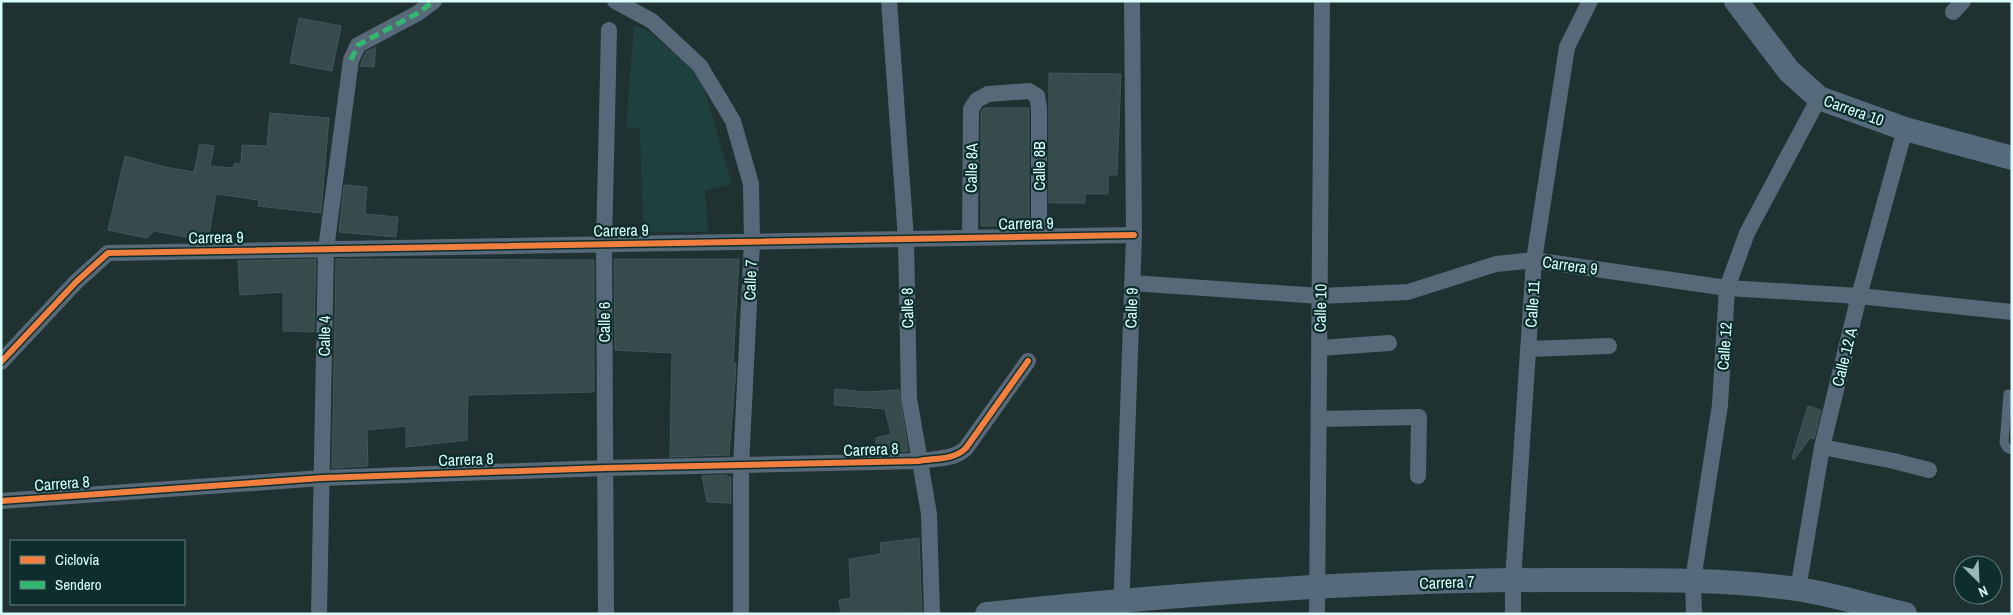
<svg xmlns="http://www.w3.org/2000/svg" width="2013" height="615" font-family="'Archivo Narrow',sans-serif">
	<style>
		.built { fill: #1e413f }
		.building { fill: #374a4c; stroke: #3d595d }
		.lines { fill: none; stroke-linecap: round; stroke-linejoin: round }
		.lane { stroke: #576978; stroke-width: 9 }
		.street { stroke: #576978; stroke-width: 16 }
		.secondary { stroke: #556a7b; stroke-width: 24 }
		.quiet { stroke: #33b770; stroke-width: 5; stroke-dasharray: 10 5; stroke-linecap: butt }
		.cycleway-casing { stroke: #0d2e2d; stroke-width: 9 }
		.cycleway { stroke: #f27e40; stroke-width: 6 }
		.labels { text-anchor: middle; stroke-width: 4.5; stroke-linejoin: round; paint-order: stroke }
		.street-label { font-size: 16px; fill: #d8fefb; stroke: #0d2e2d }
	</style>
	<rect width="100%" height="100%" fill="#203131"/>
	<!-- built -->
	<path class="built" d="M634 25 651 33 701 78 732 184 705 190 708 232H643L640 129 626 127Z"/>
	<!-- building -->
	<path class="building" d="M299 18 341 26 332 71 290 63Z
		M376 47 374 67 360 66 366 52Z
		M1049 73 1121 74 1117 175H1108V194H1085V203H1049Z
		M984 108H1029V226H981V112Z
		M270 113 329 118 321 213 258 206 259 200 216 194 208 241 154 231 147 238 108 230 125 156 165 167 194 172 200 144 214 146 210 166 233 168 235 163 241 164 242 145 267 146Z
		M344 185 367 187 365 214 398 217 396 237 339 232Z
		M316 259 314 332 283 331V292L240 295 238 261Z
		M336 259 594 260V392L468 395 467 440 406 447V426L367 430 368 466 332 468Z
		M614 259H739L733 363H736L735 380 729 455 670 457 672 353 615 350Z
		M835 389 866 392 899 390 908 451 890 452V447L876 450V438L891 434 885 409 834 405Z
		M1808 406 1821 410 1814 439 1810 438 1794 460 1792 458Z
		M727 475V477H731V503L707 502 702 476Z
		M919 538 922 613 841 614 839 600 851 598 849 559 881 554 880 543Z"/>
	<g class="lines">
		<!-- lane -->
		<path class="lane" d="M2008 394 2004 443 2007 448 2012 450"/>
		<!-- street -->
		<path class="street" d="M615 1 652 21 700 66 733 121 751 184 752 242 741 466V614
			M889 1 906 239 909 398 929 514 932 614
			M1953 12 1963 1
			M970 238 971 109 977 100 988 94 1029 91 1037 96 1039 108V237
			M1132 283 1320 296 1408 292 1496 264 1534 260 1727 288 1859 296 2012 312
			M1320 348 1389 343
			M1528 349 1609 346
			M1 362 76 282 108 253 1134 235
			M1319 419 1419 417 1418 476
			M1822 447 1894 461 1929 470
			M1 501 322 478 605 468 919 461C936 458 954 460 966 448L1028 361
			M1798 589 1822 447 1859 296 1905 129
			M319 614 326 249 351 60 358 45 418 13 434 1
			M606 614 604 244 609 30
			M1121 614 1134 235 1132 1
			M1317 614 1322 1
			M1513 614V580L1534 260 1567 47 1590 1
			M1694 614 1693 580 1720 405 1727 288 1747 233 1819 98"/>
		<!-- secondary -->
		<path class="secondary" d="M1736 1 1789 71 1819 98 1905 129 2012 158
			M987 614C1176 594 1365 580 1556 580 1636 580 1717 578 1797 589 1833 594 1869 606 1905 614"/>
		<!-- quiet -->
		<path class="quiet" d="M351 60 358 45 418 13 434 1"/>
		<!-- cycleway casing -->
		<g class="cycleway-casing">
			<path id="cycleway" d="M1 362 76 282 108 253 1134 235
				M1 501 322 478 605 468 919 461C936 458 954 460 966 448L1028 361"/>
		</g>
		<!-- cycleway -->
		<use href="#cycleway" class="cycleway"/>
	</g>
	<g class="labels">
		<!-- street labels -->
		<g class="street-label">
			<text transform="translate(1854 110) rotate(20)" y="6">Carrera 10</text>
			<text transform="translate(1039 166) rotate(-90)" y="6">Calle 8B</text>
			<text transform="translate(971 168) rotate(-89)" y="6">Calle 8A</text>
			<text transform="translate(1026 223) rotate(-1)" y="6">Carrera 9</text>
			<text transform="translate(621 230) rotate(-1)" y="6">Carrera 9</text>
			<text transform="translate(216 237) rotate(-1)" y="6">Carrera 9</text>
			<text transform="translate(1570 265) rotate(8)" y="6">Carrera 9</text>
			<text transform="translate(750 280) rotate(-88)" y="6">Calle 7</text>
			<text transform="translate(1532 304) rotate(-86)" y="6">Calle 11</text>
			<text transform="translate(907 308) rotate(-91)" y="6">Calle 8</text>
			<text transform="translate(1131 308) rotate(-88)" y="6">Calle 9</text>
			<text transform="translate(1320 308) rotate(-89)" y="6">Calle 10</text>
			<text transform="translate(604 322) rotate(-90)" y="6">Calle 6</text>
			<text transform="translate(324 336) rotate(-89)" y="6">Calle 4</text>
			<text transform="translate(1724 346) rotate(-86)" y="6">Calle 12</text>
			<text transform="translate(1844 357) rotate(-76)" y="6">Calle 12 A</text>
			<text transform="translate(871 449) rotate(-2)" y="6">Carrera 8</text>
			<text transform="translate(466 459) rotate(-2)" y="6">Carrera 8</text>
			<text transform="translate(62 483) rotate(-4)" y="6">Carrera 8</text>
			<text transform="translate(1447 582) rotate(-2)" y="6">Carrera 7</text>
		</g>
	</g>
	<!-- border -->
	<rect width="2013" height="615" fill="none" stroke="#d8fefb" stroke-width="5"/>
	<!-- legend -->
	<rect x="10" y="540" width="175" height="65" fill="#0d2e2d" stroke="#5e817f"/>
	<rect x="20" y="556" width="25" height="8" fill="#f27e40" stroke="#5e817f"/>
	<text x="55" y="565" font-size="15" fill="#d8fefb">Ciclovía</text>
	<rect x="20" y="581" width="25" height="8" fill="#33b770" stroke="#5e817f"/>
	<text x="55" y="590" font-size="15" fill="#d8fefb">Sendero</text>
	<!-- north arrow -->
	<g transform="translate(1978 580) rotate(156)"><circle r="24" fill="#0d2e2d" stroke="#5e817f"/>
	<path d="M0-4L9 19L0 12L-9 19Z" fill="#98b6b4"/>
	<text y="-8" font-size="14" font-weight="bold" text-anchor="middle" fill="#d8fefb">N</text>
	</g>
</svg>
